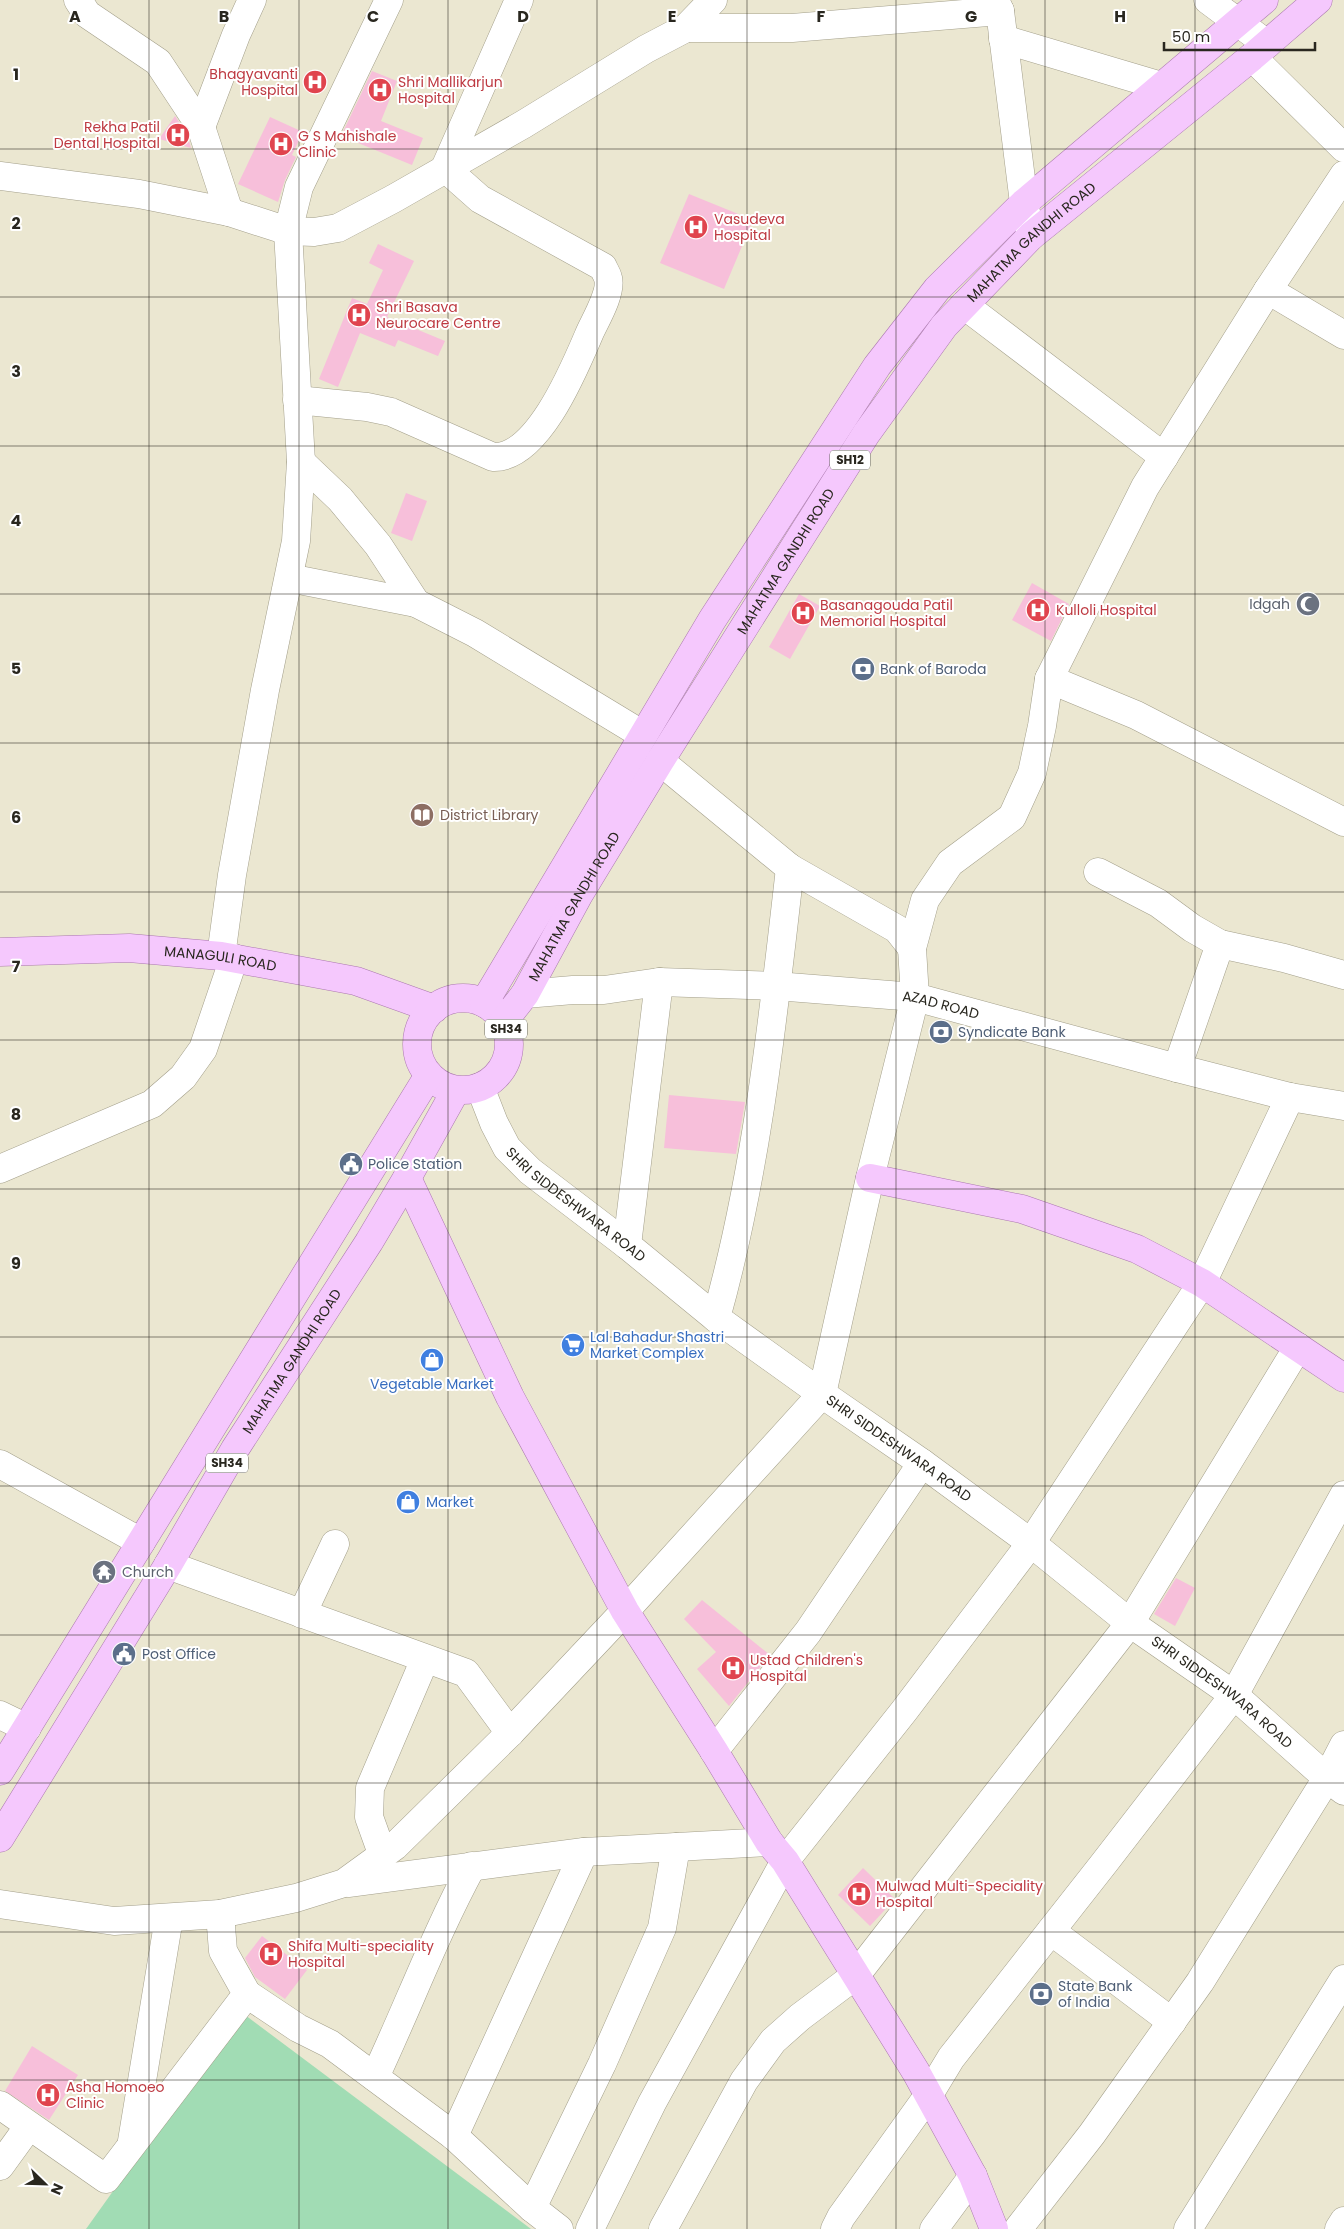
<svg xmlns="http://www.w3.org/2000/svg" width="1344" height="2229" font-family="Poppins,sans-serif">
	<style>
		.green { fill: #a1dcb4 }
		.building { fill: #f7bfda }
		.lines { fill: none; stroke-linecap: round; stroke-linejoin: round }
		.minor-casing { stroke: #a39f8a; stroke-width: 29 }
		.major-casing { stroke: #aa78ae; stroke-width: 29 }
		.minor { stroke: #fff; stroke-width: 28 }
		.major { stroke: #f5c8fd; stroke-width: 28 }
		.grid { fill: none; stroke: #29271f; stroke-width: 1; stroke-opacity: 0.55 }
		.labels { text-anchor: middle; stroke-width: 4; stroke-linejoin: round; paint-order: stroke }
		.shield { fill: #fff; stroke: #696862; stroke-width: 1 }
		.shield-label { font-size: 12px; font-weight: bold; fill: #29271f }
		.health-label { font-size: 14px; fill: #be3a42; stroke: #fff; text-anchor: start }
		.street-label { font-size: 14px; fill: #29271f; stroke: #fff }
		.worship-label { font-size: 14px; fill: #5b616d; stroke: #fff; text-anchor: end }
		.service-label { font-size: 14px; fill: #4e5e75; stroke: #fff; text-anchor: start }
		.education-label { font-size: 14px; fill: #785e54; stroke: #fff; text-anchor: start }
		.shop-label { font-size: 14px; fill: #366cbe; stroke: #fff; text-anchor: start }
		.grid-label { font-size: 16px; text-anchor: middle; font-weight: bold; fill: #29271f; stroke: #fff; stroke-width: 4; stroke-linejoin: round; paint-order: stroke }
	</style>
	<rect width="100%" height="100%" fill="#ebe7d1"/>
	<!-- green -->
	<path class="green" d="M241 2012 531 2229H86Z"/>
	<!-- building -->
	<path class="building" d="M372 71 397 81 381 121 423 138 412 165 341 136Z
		M175 116 187 134 191 148 159 139Z
		M270 117 303 132 292 155 296 157 285 180 278 202 238 184Z
		M689 194 753 220 724 289 660 263Z
		M378 244 414 261 387 317 445 341 438 356 398 340 395 347 360 333 338 387 319 379 352 298 367 304 383 270 369 263Z
		M406 493 427 501 412 541 391 533Z
		M1032 583 1069 604 1051 641 1012 620Z
		M799 594 820 606 790 659 769 647Z
		M669 1095 745 1102 736 1154 664 1148Z
		M1176 1578 1195 1588 1175 1626 1154 1614Z
		M702 1600 770 1655 729 1706 697 1669 716 1652 684 1619Z
		M863 1868 895 1899 870 1926 838 1895Z
		M262 1936 307 1970 285 1999 255 1977 245 1958Z
		M32 2046 78 2075 49 2120 5 2091Z"/>
	<g class="lines">
		<!-- minor casing -->
		<g class="minor-casing">
			<g id="minor">
				<path d="M78 0 87 14 158 62 201 127 229 212"/>
				<path d="M995 0 1000 11 1024 203 1031 236"/>
				<path d="M1208 0 1267 44"/>
				<path d="M686 28H792L1000 11"/>
				<path d="M1003 39 1161 86"/>
				<path d="M1252 57 1344 148"/>
				<path d="M201 127 236 35 252 0"/>
				<path d="M0 176 139 194 229 212 288 231 314 232 338 228 393 199 524 124 646 49 686 28 713 0"/>
				<path d="M1268 290 1344 335"/>
				<path d="M964 305 1164 457"/>
				<path d="M297 400 367 407 391 412 493 457C538 459 575 367 590 332 596 319 612 292 608 278 607 274 604 270 603 267L480 199 445 168 519 0"/>
				<path d="M301 462 340 499 378 545 416 603"/>
				<path d="M289 578 416 603 475 633 643 735"/>
				<path d="M1049 679 1136 715 1344 822"/>
				<path d="M660 761 790 868 897 929 912 948"/>
				<path d="M1098 872 1158 903 1192 928 1220 944 1284 958 1344 975"/>
				<path d="M221 956 232 875 265 690 296 541 301 462 288 231 299 187 389 0"/>
				<path id="s1" d="M525 994 573 990H604L659 982 776 986 915 997 1177 1068 1290 1097 1344 1106"/>
				<path d="M1177 1068 1220 944"/>
				<path id="s2" d="M480 1087 494 1123 507 1148 530 1171 627 1245 716 1318 822 1394 922 1463 1031 1543 1130 1623 1234 1695 1327 1778 1344 1791"/>
				<path d="M0 1169 152 1104 183 1077 203 1049 234 958"/>
				<path d="M627 1245 659 982"/>
				<path d="M716 1318C757 1172 773 1018 790 868"/>
				<path d="M0 1464 141 1542"/>
				<path d="M168 1565 466 1673 510 1733"/>
				<path d="M302 1614 335 1544"/>
				<path d="M0 1715 27 1728"/>
				<path d="M714 1751 808 1632 922 1463"/>
				<path d="M383 1856 369 1817 370 1788 425 1659"/>
				<path d="M348 1883 584 1852 769 1842"/>
				<path d="M0 1904 114 1921 220 1914 296 1898 344 1883 395 1846 510 1733 625 1611 822 1394 870 1178 915 997 912 948 925 900 950 863 1012 817 1032 773 1042 726 1049 679 1145 487 1268 290 1344 175"/>
				<path d="M1051 1931 1172 2022"/>
				<path d="M247 1994 298 2028 330 2044 454 2136 532 2208 559 2229"/>
				<path d="M375 2077C408 2007 435 1934 472 1866"/>
				<path d="M0 2105 106 2179 247 1994 223 1951 220 1914"/>
				<path d="M454 2136 584 1852"/>
				<path d="M132 2141 169 1918"/>
				<path d="M0 2166 29 2126"/>
				<path d="M532 2208 602 2064 662 1928 676 1847"/>
				<path d="M590 2229 652 2103 785 1861 904 1711 1031 1543 1202 1283 1290 1097"/>
				<path d="M663 2229 744 2081 773 2041 800 2017 856 1975 1130 1623 1298 1347"/>
				<path d="M835 2229 841 2217 928 2096 951 2058 1105 1862 1234 1695 1344 1495"/>
				<path d="M934 2229 973 2176"/>
				<path d="M1018 2229 1092 2134 1200 1982 1327 1778 1344 1745"/>
				<path d="M1188 2229 1344 1979"/>
				<path d="M1339 2229 1344 2221"/>
			</g>
		</g>
		<!-- major casing -->
		<g class="major-casing">
			<g id="major">
				<path id="s3" d="M0 952 129 948 221 956 356 981 434 1009"/>
				<circle cx="463" cy="1044" r="46"/>
				<path d="M484 1003 712 620 877 366 937 289 1024 203 1264 0"/>
				<path id="s4" d="M503 1022 525 994 578 896 660 761 804 532 866 434 944 326 1031 236 1252 57 1318 0"/>
				<path d="M407 1178 510 1397 625 1611 714 1751 769 1842 785 1861 916 2072 973 2176 994 2229"/>
				<path d="M870 1178 1022 1209 1137 1249 1202 1283 1344 1378"/>
				<path d="M0 1771 429 1075"/>
				<path id="s5" d="M0 1838 168 1565 235 1449 369 1242 407 1178 456 1090"/>
			</g>
		</g>
		<!-- minor -->
		<use href="#minor" class="minor"/>
		<!-- major -->
		<use href="#major" class="major"/>
	</g>
	<!-- grid -->
	<path class="grid" d="M149 0V2229M299 0V2229M448 0V2229M597 0V2229M747 0V2229M896 0V2229M1045 0V2229M1195 0V2229M0 149H1344M0 297H1344M0 446H1344M0 594H1344M0 743H1344M0 892H1344M0 1040H1344M0 1189H1344M0 1337H1344M0 1486H1344M0 1635H1344M0 1783H1344M0 1932H1344M0 2080H1344"/>
	<!-- icons -->
	<defs>
		<g id="hospital-disc" transform="scale(1.25)"><circle r="9.5" fill="#e0444e" stroke="#fff"/><path d="M-5-5h3v3.5h4V-5h3V5h-3V1.5h-4V5h-3Z" fill="#fff"/></g>
		<g id="mosque-disc" transform="scale(1.25)"><circle r="9.5" fill="#6b7280" stroke="#fff"/><path d="M3.5-4.9A6 6 0 1 0 3.5 4.9A5 5 0 1 1 3.5-4.9Z" fill="#fff"/></g>
		<g id="bank-disc" transform="scale(1.25)"><circle r="9.5" fill="#5c6f8a" stroke="#fff"/><path d="M-6-4H6V4H-6ZM0-2.3a2.3 2.3 0 1 0 0 4.6a2.3 2.3 0 1 0 0-4.6Z" fill="#fff"/></g>
		<g id="library-disc" transform="scale(1.25)"><circle r="9.5" fill="#8d6e63" stroke="#fff"/><path d="M-6-4Q-3-5.5-.7-3.5V5Q-3 3-6 4ZM6-4Q3-5.5 .7-3.5V5Q3 3 6 4Z" fill="#fff"/></g>
		<g id="civic-disc" transform="scale(1.25)"><circle r="9.5" fill="#5c6f8a" stroke="#fff"/><path d="M-.6-6.5H3V-4.5H.6V-3L4-1V1h2V6H-6V1h2V-1L-.6-3ZM-1.2 2.5V6h2.4V2.5Z" fill="#fff"/></g>
		<g id="supermarket-disc" transform="scale(1.25)"><circle r="9.5" fill="#3f7fe0" stroke="#fff"/><path d="M-6-5.5h2.5l.6 2H6L4.5 2H-2.5L-4.4-4H-6ZM-1.5 3.2a1.3 1.3 0 1 0 .1 0ZM3 3.2a1.3 1.3 0 1 0 .1 0Z" fill="#fff"/></g>
		<g id="shop-disc" transform="scale(1.25)"><circle r="9.5" fill="#3f7fe0" stroke="#fff"/><path d="M-5-2.5h2.3a2.7 3.5 0 0 1 5.4 0H5L5.5 6h-11ZM-1.5-2.5h3a1.5 2.3 0 0 0-3 0Z" fill="#fff"/></g>
		<g id="temple-disc" transform="scale(1.25)"><circle r="9.5" fill="#6b7280" stroke="#fff"/><path d="M0-6L5-2H3V0L6.5 2.5H4V6H1.5V3h-3V6H-4V2.5H-6.5L-3 0V-2H-5Z" fill="#fff"/></g>
	</defs>
	<g fill-rule="evenodd">
		<use href="#hospital-disc" x="315" y="82"/>
		<use href="#hospital-disc" x="380" y="90"/>
		<use href="#hospital-disc" x="178" y="135"/>
		<use href="#hospital-disc" x="281" y="144"/>
		<use href="#hospital-disc" x="696" y="227"/>
		<use href="#hospital-disc" x="359" y="315"/>
		<use href="#mosque-disc" x="1308" y="604"/>
		<use href="#hospital-disc" x="1038" y="610"/>
		<use href="#hospital-disc" x="803" y="613"/>
		<use href="#bank-disc" x="863" y="669"/>
		<use href="#library-disc" x="422" y="815"/>
		<use href="#bank-disc" x="941" y="1032"/>
		<use href="#civic-disc" x="351" y="1164"/>
		<use href="#supermarket-disc" x="573" y="1345"/>
		<use href="#shop-disc" x="432" y="1360"/>
		<use href="#shop-disc" x="408" y="1502"/>
		<use href="#temple-disc" x="104" y="1572"/>
		<use href="#civic-disc" x="124" y="1654"/>
		<use href="#hospital-disc" x="733" y="1668"/>
		<use href="#hospital-disc" x="859" y="1894"/>
		<use href="#hospital-disc" x="271" y="1954"/>
		<use href="#bank-disc" x="1041" y="1994"/>
		<use href="#hospital-disc" x="48" y="2095"/>
	</g>
	<g class="labels">
		<!-- shield labels -->
		<g class="shield">
			<rect x="830" y="450.5" width="40" height="19" rx="4"/>
			<rect x="485" y="1019.5" width="42" height="19" rx="4"/>
			<rect x="206" y="1453.5" width="42" height="19" rx="4"/>
		</g>
		<g class="shield-label">
			<text x="850" y="464">SH12</text>
			<text x="506" y="1033">SH34</text>
			<text x="227" y="1467">SH34</text>
		</g>
		<!-- health labels -->
		<g class="health-label">
			<text x="298" y="79" text-anchor="end">Bhagyavanti<tspan x="298" dy="16">Hospital</tspan></text>
			<text x="398" y="87">Shri Mallikarjun<tspan x="398" dy="16">Hospital</tspan></text>
			<text x="160" y="132" text-anchor="end">Rekha Patil<tspan x="160" dy="16">Dental Hospital</tspan></text>
			<text x="298" y="141">G S Mahishale<tspan x="298" dy="16">Clinic</tspan></text>
			<text x="714" y="224">Vasudeva<tspan x="714" dy="16">Hospital</tspan></text>
			<text x="376" y="312">Shri Basava<tspan x="376" dy="16">Neurocare Centre</tspan></text>
			<text x="820" y="610">Basanagouda Patil<tspan x="820" dy="16">Memorial Hospital</tspan></text>
			<text x="1056" y="615">Kulloli Hospital</text>
			<text x="750" y="1665">Ustad Children's<tspan x="750" dy="16">Hospital</tspan></text>
			<text x="876" y="1891">Mulwad Multi-Speciality<tspan x="876" dy="16">Hospital</tspan></text>
			<text x="288" y="1951">Shifa Multi-speciality<tspan x="288" dy="16">Hospital</tspan></text>
			<text x="66" y="2092">Asha Homoeo<tspan x="66" dy="16">Clinic</tspan></text>
		</g>
		<!-- street labels -->
		<g class="street-label">
			<text dy="5" stroke="none"><textPath href="#s4" startOffset="946">MAHATMA GANDHI ROAD</textPath></text>
			<text dy="5" stroke="none"><textPath href="#s4" startOffset="541">MAHATMA GANDHI ROAD</textPath></text>
			<text dy="5" stroke="none"><textPath href="#s4" startOffset="136">MAHATMA GANDHI ROAD</textPath></text>
			<text dy="5" stroke="none"><textPath href="#s3" startOffset="221">MANAGULI ROAD</textPath></text>
			<text dy="5" stroke="none"><textPath href="#s1" startOffset="418">AZAD ROAD</textPath></text>
			<text dy="5" stroke="none"><textPath href="#s2" startOffset="156">SHRI SIDDESHWARA ROAD</textPath></text>
			<text dy="5" stroke="none"><textPath href="#s5" startOffset="559">MAHATMA GANDHI ROAD</textPath></text>
			<text dy="5" stroke="none"><textPath href="#s2" startOffset="561">SHRI SIDDESHWARA ROAD</textPath></text>
			<text dy="5" stroke="none"><textPath href="#s2" startOffset="966">SHRI SIDDESHWARA ROAD</textPath></text>
		</g>
		<!-- worship labels -->
		<g class="worship-label">
			<text x="1290" y="609">Idgah</text>
			<text x="122" y="1577" text-anchor="start">Church</text>
		</g>
		<!-- service labels -->
		<g class="service-label">
			<text x="880" y="674">Bank of Baroda</text>
			<text x="958" y="1037">Syndicate Bank</text>
			<text x="368" y="1169">Police Station</text>
			<text x="142" y="1659">Post Office</text>
			<text x="1058" y="1991">State Bank<tspan x="1058" dy="16">of India</tspan></text>
		</g>
		<!-- education labels -->
		<g class="education-label">
			<text x="440" y="820">District Library</text>
		</g>
		<!-- shop labels -->
		<g class="shop-label">
			<text x="590" y="1342">Lal Bahadur Shastri<tspan x="590" dy="16">Market Complex</tspan></text>
			<text x="432" y="1389" text-anchor="middle">Vegetable Market</text>
			<text x="426" y="1507">Market</text>
		</g>
	</g>
	<g class="grid-label">
		<text x="75" y="22">A</text>
		<text x="224" y="22">B</text>
		<text x="373" y="22">C</text>
		<text x="523" y="22">D</text>
		<text x="672" y="22">E</text>
		<text x="821" y="22">F</text>
		<text x="971" y="22">G</text>
		<text x="1120" y="22">H</text>
		<text x="16" y="80">1</text>
		<text x="16" y="229">2</text>
		<text x="16" y="377">3</text>
		<text x="16" y="526">4</text>
		<text x="16" y="674">5</text>
		<text x="16" y="823">6</text>
		<text x="16" y="972">7</text>
		<text x="16" y="1120">8</text>
		<text x="16" y="1269">9</text>
	</g>
	<!-- north arrow -->
	<g transform="translate(45 2184) rotate(113)" stroke="#ffffff" stroke-width="4" paint-order="stroke">
	<path d="M0-4L9 19L0 12L-9 19Z" fill="#29271f"/>
	<text y="-8" font-size="14" font-weight="bold" text-anchor="middle" fill="#29271f">N</text>
	</g>
	<!-- scale -->
	<path d="M1164 42v8h151v-8" fill="none" stroke="#29271f" stroke-width="2.5"/>
	<text x="1172" y="42" font-size="15" fill="#29271f" stroke="#ffffff" stroke-width="4" paint-order="stroke">50 m</text>
</svg>
